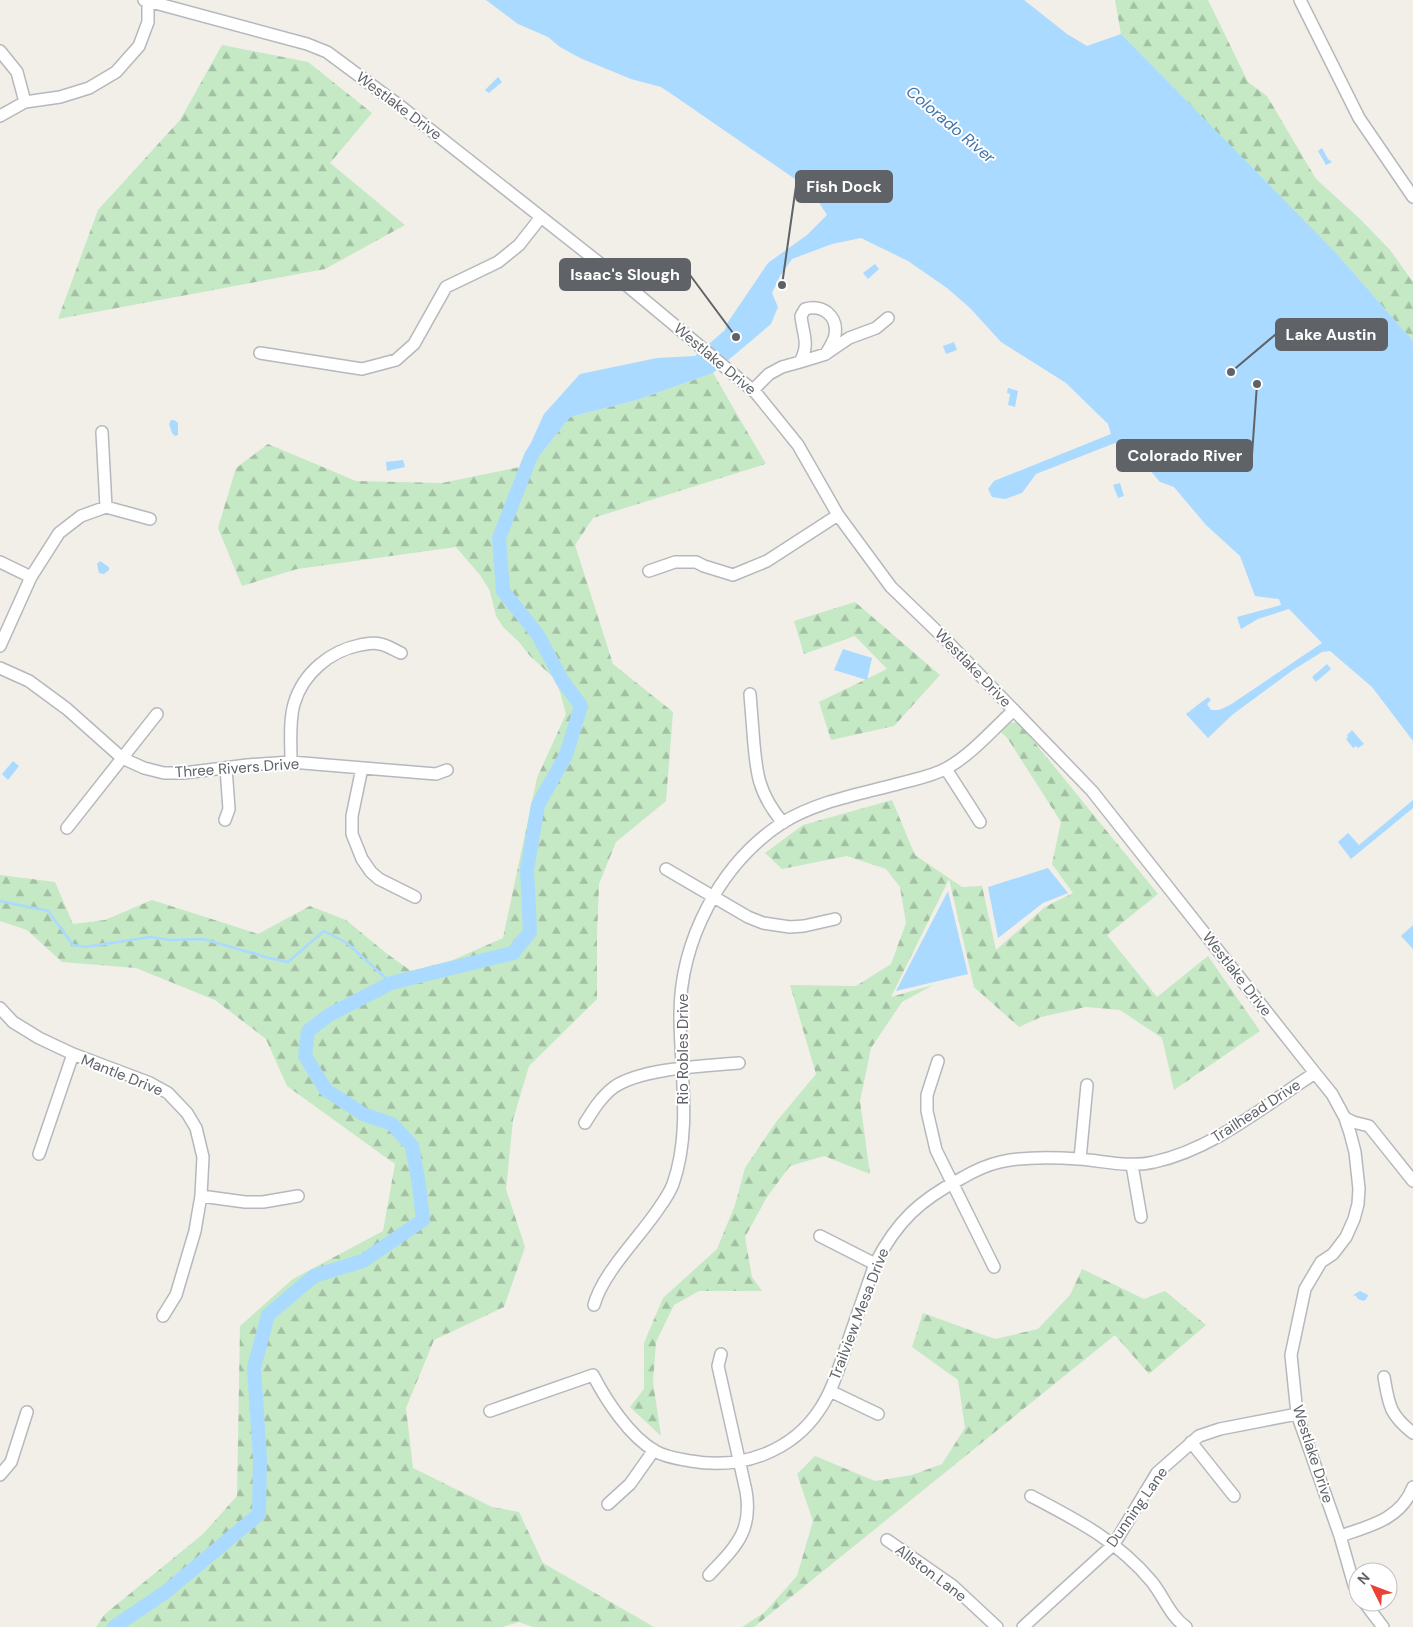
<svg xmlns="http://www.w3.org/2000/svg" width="1413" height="1627" font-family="'DM Sans',sans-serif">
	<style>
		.forest { fill: url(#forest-firs) }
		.water { fill: #aadaff }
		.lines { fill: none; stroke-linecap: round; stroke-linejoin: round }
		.stream { stroke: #aadaff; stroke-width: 2.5 }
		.river { stroke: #aadaff; stroke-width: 14 }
		.minor-casing { stroke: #b5b8bc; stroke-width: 14 }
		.minor { stroke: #fff; stroke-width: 11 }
		.labels { text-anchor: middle; stroke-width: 4; stroke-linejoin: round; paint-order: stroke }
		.street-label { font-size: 15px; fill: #5f6368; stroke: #fff }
		.water-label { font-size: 16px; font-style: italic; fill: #4174aa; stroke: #fff }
		.leader { fill: none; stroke: #5f6368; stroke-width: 2 }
		.callout-dot { fill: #5f6368; stroke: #fff; stroke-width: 2 }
		.callout { fill: #5f6368; stroke: #5f6368; stroke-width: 2 }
		.callout-label { font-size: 16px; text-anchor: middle; font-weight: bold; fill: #fff }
	</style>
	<defs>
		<pattern id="forest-firs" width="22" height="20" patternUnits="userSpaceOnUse" patternTransform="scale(1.25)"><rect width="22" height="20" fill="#c5e8c5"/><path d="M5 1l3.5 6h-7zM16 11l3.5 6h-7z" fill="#a3c0a4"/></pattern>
	</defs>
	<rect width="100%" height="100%" fill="#f1efe8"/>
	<!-- forest -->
	<path class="forest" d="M1115 0H1208L1248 82 1267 96 1316 179 1359 218 1390 250 1413 282V341L1342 260 1121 34Z
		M222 45 308 62 372 113 330 163 405 225 325 269 58 319 98 210 180 120Z
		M713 373 766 464 593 518 575 545 613 664 673 712 666 801 616 842 599 884 597 936V999L529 1066 513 1120 506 1189 525 1247 504 1307 434 1340 406 1408 413 1468 492 1507 519 1512 543 1563 654 1627H533L519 1622 502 1627H96L105 1614 203 1534 237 1496 240 1326 293 1279 383 1231 395 1164 287 1086 266 1039 215 1000 136 968 62 962 27 930 0 921V875L55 882 73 924 105 920 152 900 258 934 310 906 346 920 386 953 411 971 453 960 503 938 537 778 566 714 560 692 554 678 530 656 519 642 503 627 496 616 490 591 480 575 456 547 297 569 242 586 218 528 236 468 268 444 356 481 442 483 520 467 541 454 570 417 637 400Z
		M855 602 940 675 894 726 831 740 819 702 887 669 855 636 804 654 794 621Z
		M1018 722 1158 894 1107 935 1157 997 1208 956 1260 1031 1174 1090 1162 1038 1120 1010 1086 1007 1041 1017 1019 1027 974 987 949 879 891 997 933 985 902 1002 871 1048 860 1101 870 1174 824 1156 790 1166 767 1197 745 1237 752 1277 762 1291H699L674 1305 656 1342 653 1382 661 1436 630 1407 644 1389V1343L663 1298 717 1249 735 1205 745 1168 776 1122 816 1074 790 985 856 986 891 964 906 923 900 887 886 869 847 856 782 869 765 853 803 825 892 800 915 855 962 887 982 886 996 950 1045 907 1073 893 1052 864 1061 822 1008 739 1000 731 1010 723Z
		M1082 1269 1144 1299 1165 1291 1206 1325 1149 1374 1115 1335 754 1627H742L765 1612 797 1576 813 1521 797 1474 815 1456 875 1481 912 1475 942 1464 965 1428 958 1380 912 1347 923 1313 995 1339 1038 1329 1070 1295Z"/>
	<!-- water -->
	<path class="water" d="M486 0H1024L1067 34 1087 46 1121 34 1336 253 1413 341V741L1372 687 1330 651 1322 652 1293 670 1232 715 1208 738 1186 714 1208 697 1211 700 1207 704 1211 710H1219L1230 705 1322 643 1289 609 1258 619 1241 629 1237 617 1281 605 1279 599 1255 596 1240 556 1206 525 1174 487 1160 482 1141 460 1144 450 1135 444 1115 443 1036 474 1022 493 1005 499 992 497 988 489 994 481 1111 434 1108 424 1066 383 1001 342 970 308 947 288 908 261 861 238 832 244 792 259 780 276 772 293 778 307 771 324 713 373 637 400 570 417 541 454 520 467 544 414 580 374 657 358 695 356 725 330 728 322 768 263 807 235 827 215 811 190 673 95 661 87 631 79 580 58 560 47 548 37 518 24Z
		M498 77 502 82 489 93 485 90Z
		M1322 148 1328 159 1332 162 1326 165 1318 151Z
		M875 264 879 269 868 279 863 273Z
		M954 342 957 350 946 354 943 346Z
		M1008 388 1018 391 1015 407 1008 405 1010 394 1007 393Z
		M171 420H174L178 423V435L175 436 172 433 169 424Z
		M403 460 405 467 387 471 386 462Z
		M1120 483 1124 496 1118 498 1113 485Z
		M100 561 109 567V570L104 574 99 573 97 564Z
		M843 649 872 658 867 680 834 670Z
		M1327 664 1331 669 1316 682 1312 677Z
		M1352 730 1364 744 1358 748 1356 746 1353 748 1346 739 1348 737 1347 735Z
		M13 761 19 766 8 780 2 774Z
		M1413 800V808L1351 859 1338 842 1348 833 1359 845Z
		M1048 868 1068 893 1043 903 998 938 988 887Z
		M948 891 968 974 896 991Z
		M1413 925V949L1401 936Z
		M1360 1291 1368 1295 1367 1298 1364 1301 1358 1299 1356 1296 1353 1295Z"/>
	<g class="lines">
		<!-- stream -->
		<path class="stream" d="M0 901 48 911 73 945 85 947 150 937 170 940 203 939 269 958 288 962 324 931 347 943 391 983"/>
		<!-- river -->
		<path class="river" d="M114 1627 167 1591 259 1514 260 1459 254 1368 268 1315 314 1276 363 1261 423 1220 419 1185 412 1146 392 1124 363 1114 326 1090 305 1056 308 1031 329 1015 391 983 513 953 530 932 527 870 538 805 566 755 581 706 562 680 538 635 503 591 499 538 531 456 537 447"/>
		<!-- minor casing -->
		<g class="minor-casing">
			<path id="minor" d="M144 0 307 44 327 52 404 109 612 273 756 393 798 445 838 515 891 587 946 640 1092 791 1315 1073 1332 1094 1345 1118 1350 1133 1355 1152 1359 1189 1358 1204 1354 1219 1346 1237 1333 1254 1321 1262 1305 1289 1291 1355 1297 1414 1340 1536 1354 1585 1358 1592
				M1300 0 1359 118 1413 197
				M0 51 17 72 25 102
				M0 116 25 102 60 97 89 88 116 72 139 46 148 22V1
				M260 353 362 369 396 360 414 344 446 287 498 262 519 245 541 217
				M827 353 849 338 876 328 888 318
				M753 390 769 374 782 367 800 362C810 344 803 335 801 316L805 309C823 304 838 316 835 335 834 341 829 348 826 354L800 362
				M102 432 106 507
				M0 562 31 577
				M649 571 675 562H696L704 566 733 575 767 561 838 515
				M0 646 31 577 59 533 81 516 106 507 150 519
				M0 668 29 681 67 709 122 758 144 768 164 773H184L247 765 291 762 436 774 447 770
				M750 694C751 707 752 720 753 732 756 771 757 792 783 823
				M291 762C291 742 289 722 294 704 303 673 330 651 360 645 366 644 374 642 380 644 387 645 394 650 401 653
				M362 768 352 816V834L362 859 371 872 379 879 415 897
				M946 769 980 822
				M225 820 229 809 226 768
				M67 828 157 714
				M666 869 748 917 763 923 790 927 804 926 835 919
				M0 1008 13 1022 39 1038 73 1054 150 1083 168 1093 187 1113 196 1128 203 1157 201 1196 198 1213 195 1231 176 1295 163 1316
				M938 1061 927 1095V1111L936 1150 994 1267
				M1345 1118 1353 1122 1369 1126 1413 1181
				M585 1123C593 1110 601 1097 614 1087 642 1068 705 1066 739 1063
				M39 1154 73 1054
				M1080 1159 1087 1085
				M1132 1165 1141 1217
				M201 1196 245 1202H263L298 1196
				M820 1236 875 1264
				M594 1305C603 1272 640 1237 659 1208 664 1201 670 1192 673 1184 692 1130 680 1071 680 1015 680 941 720 864 782 823 817 801 861 794 901 783 916 779 933 776 947 768 972 754 992 730 1014 710
				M1384 1377C1389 1405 1389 1414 1413 1433
				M830 1391 878 1414
				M490 1411 593 1375C606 1400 629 1436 655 1451 665 1457 679 1459 691 1461 740 1470 792 1452 820 1409 832 1391 838 1370 845 1350 855 1321 865 1292 875 1264 897 1221 920 1200 962 1178 974 1171 987 1165 1000 1162 1026 1156 1053 1157 1079 1159 1104 1161 1130 1168 1154 1162 1214 1149 1265 1105 1315 1073
				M1191 1442 1234 1496
				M0 1475 11 1462 27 1412
				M1031 1496C1077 1520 1118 1541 1152 1582 1164 1597 1170 1616 1186 1627
				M608 1504 630 1484 654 1450
				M1340 1536C1370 1526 1401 1519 1413 1487
				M887 1540 953 1586 997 1627
				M709 1575C735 1547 753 1532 746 1491L718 1366 721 1354
				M1364 1602 1383 1627
				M1023 1627 1114 1544 1157 1473 1199 1436 1220 1429 1297 1414"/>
		</g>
		<!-- minor -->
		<use href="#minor" class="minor"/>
	</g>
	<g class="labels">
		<!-- street labels -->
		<g class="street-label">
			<text transform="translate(399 106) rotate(37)" y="5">Westlake Drive</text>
			<text transform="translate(715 359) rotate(40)" y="5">Westlake Drive</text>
			<text transform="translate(973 668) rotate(46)" y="5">Westlake Drive</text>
			<text transform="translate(237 768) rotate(-4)" y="5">Three Rivers Drive</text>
			<text transform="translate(1237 974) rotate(52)" y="5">Westlake Drive</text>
			<text transform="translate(683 1049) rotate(-90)" y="5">Rio Robles Drive</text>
			<text transform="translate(122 1075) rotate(22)" y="5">Mantle Drive</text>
			<text transform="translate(1256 1111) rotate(-33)" y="5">Trailhead Drive</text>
			<text transform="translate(859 1314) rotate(-69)" y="5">Trailview Mesa Drive</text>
			<text transform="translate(1313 1454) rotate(72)" y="5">Westlake Drive</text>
			<text transform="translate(1137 1507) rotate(-55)" y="5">Dunning Lane</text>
			<text transform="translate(931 1573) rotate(37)" y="5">Allston Lane</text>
		</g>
		<!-- water labels -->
		<g class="water-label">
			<text transform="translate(951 124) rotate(40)" y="6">Colorado River</text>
		</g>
	</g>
	<!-- callouts -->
	<path class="leader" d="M782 285L796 186M736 337L690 275M1231 372L1276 334M1257 384L1252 455"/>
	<g class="callout-dot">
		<circle cx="782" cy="285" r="5"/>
		<circle cx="736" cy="337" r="5"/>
		<circle cx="1231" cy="372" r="5"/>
		<circle cx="1257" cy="384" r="5"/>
	</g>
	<g class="callout">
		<rect x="796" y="171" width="96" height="31" rx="5"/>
		<rect x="560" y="259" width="130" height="31" rx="5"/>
		<rect x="1276" y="319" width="111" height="31" rx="5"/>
		<rect x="1117" y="440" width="135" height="31" rx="5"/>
	</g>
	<g class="callout-label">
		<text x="844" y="192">Fish Dock</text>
		<text x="625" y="280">Isaac's Slough</text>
		<text x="1331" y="340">Lake Austin</text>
		<text x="1185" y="461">Colorado River</text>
	</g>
	<!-- north arrow -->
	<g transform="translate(1373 1587) rotate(312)"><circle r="24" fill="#ffffff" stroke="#bfc1c3"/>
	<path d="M0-4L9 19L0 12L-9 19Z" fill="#ea4335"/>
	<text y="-8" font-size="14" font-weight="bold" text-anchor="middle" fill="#5f6368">N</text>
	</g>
</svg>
